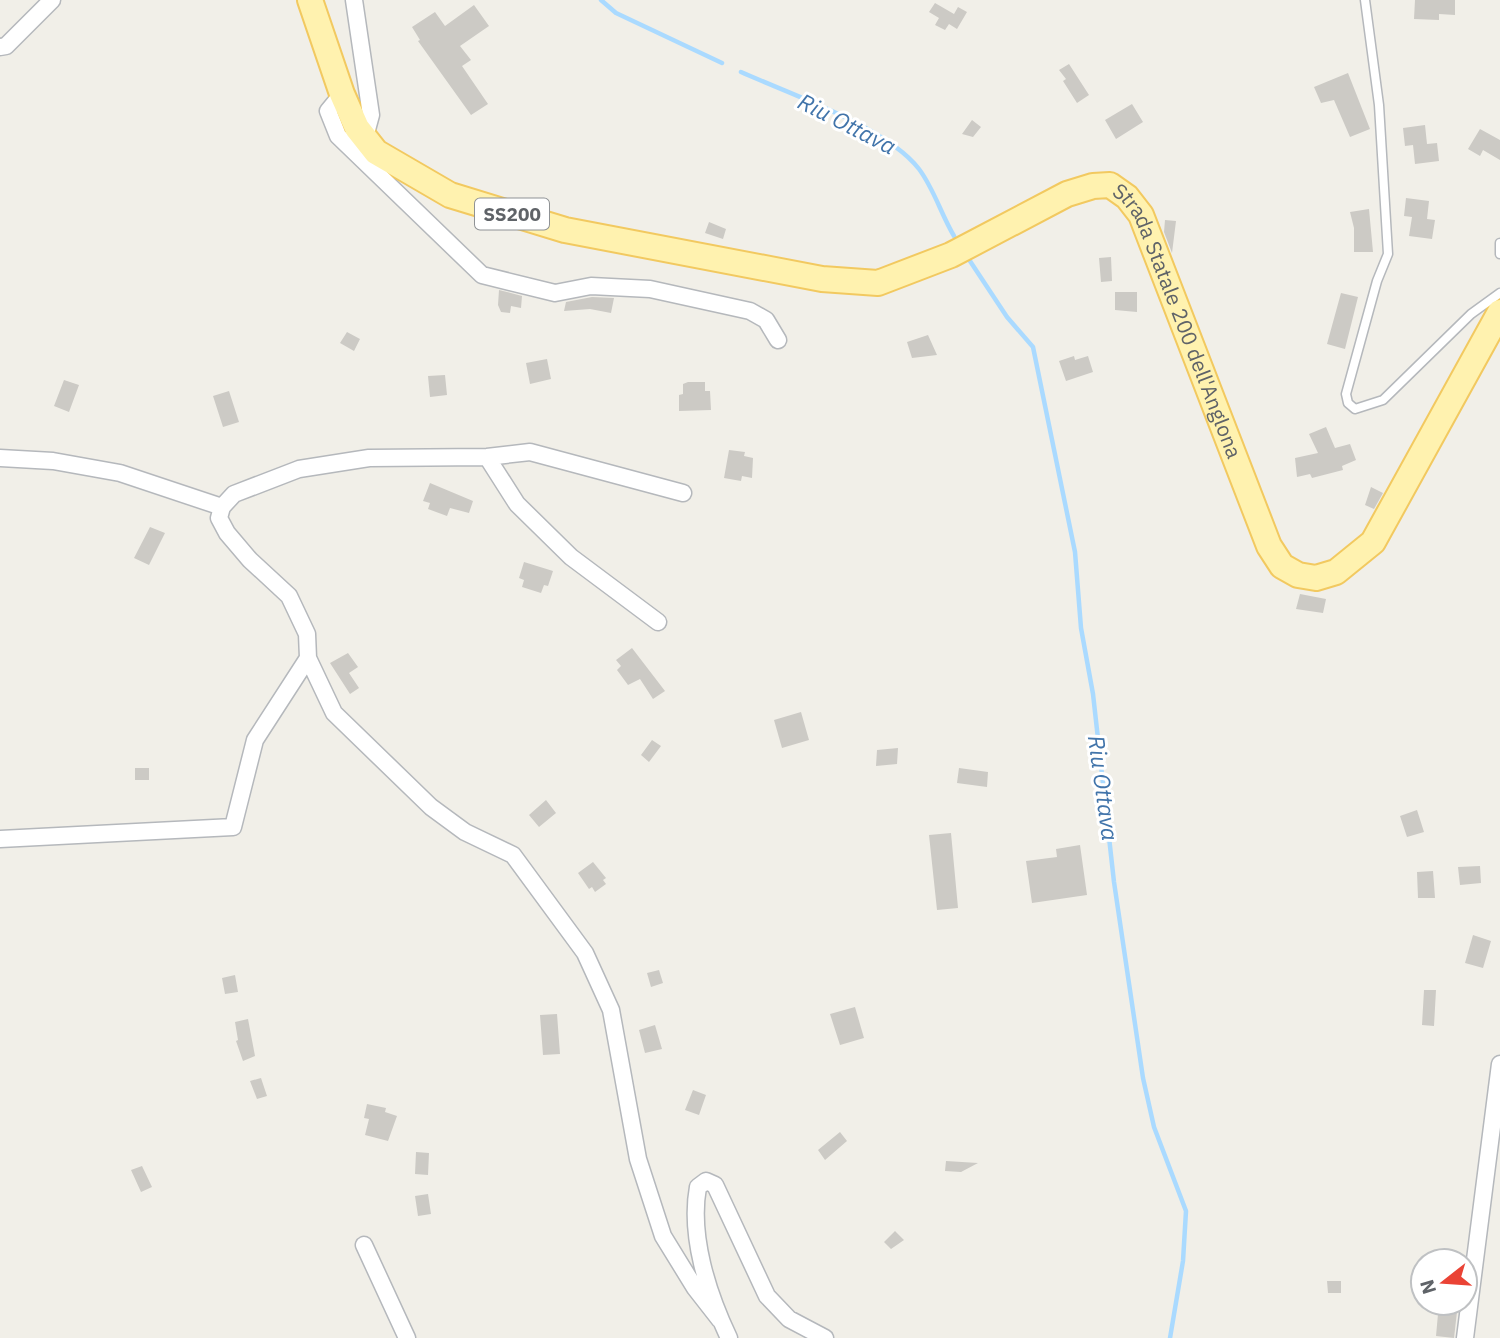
<svg xmlns="http://www.w3.org/2000/svg" width="1500" height="1338" font-family="'IBM Plex Sans',sans-serif">
	<style>
		.lines { fill: none; stroke-linecap: round; stroke-linejoin: round }
		.stream { stroke: #aadaff; stroke-width: 4.5 }
		.building { fill: #cccac5 }
		.lane-casing { stroke: #b5b8bc; stroke-width: 11 }
		.street-casing { stroke: #b5b8bc; stroke-width: 19 }
		.primary-casing { stroke: #f2c960; stroke-width: 28 }
		.lane { stroke: #fff; stroke-width: 8 }
		.street { stroke: #fff; stroke-width: 16 }
		.primary { stroke: #fff2af; stroke-width: 24 }
		.labels { text-anchor: middle; stroke-width: 6; stroke-linejoin: round; paint-order: stroke }
		.shield { fill: #fff; stroke: #8f9295; stroke-width: 2 }
		.shield-label { font-size: 19px; font-weight: bold; fill: #5f6368 }
		.street-label { font-size: 21px; fill: #5f6368; stroke: #fff }
		.water-label { font-size: 23px; font-style: italic; fill: #4174aa; stroke: #fff }
	</style>
	<rect width="100%" height="100%" fill="#f1efe8"/>
	<g class="lines">
		<!-- stream -->
		<path class="stream" d="M601 0 616 13 722 63
			M741 72C790 94 887 127 919 169 934 189 941 214 954 236
			M966 255 1007 317 1033 347 1075 552 1081 628 1093 694 1114 882 1143 1078 1154 1127 1186 1211 1183 1261 1170 1338"/>
	</g>
	<!-- building -->
	<path class="building" d="M1415 0H1455V15L1439 14V20L1414 19Z
		M935 3 954 14 958 7 967 12 957 29 949 24 945 30 935 25 939 18 929 12Z
		M474 5 489 26 460 46 471 60 462 66 488 104 471 115 418 41 420 40 412 27 435 12 445 26Z
		M1069 64 1089 95 1077 103 1063 81 1066 79 1059 70Z
		M1348 73 1370 129 1350 137 1334 100 1321 103 1314 87Z
		M1132 104 1143 122 1116 139 1105 120Z
		M972 120 981 127 973 137 962 134Z
		M1425 125 1427 144 1437 143 1439 161 1415 164 1413 145 1405 146 1403 128Z
		M1480 129 1500 140V160L1483 150 1480 156 1468 149Z
		M1406 198 1429 201 1427 219 1435 220 1432 239 1409 236 1412 217 1404 216Z
		M1369 209 1373 252H1354V228L1350 212Z
		M1165 220 1176 221 1172 253 1164 232Z
		M709 222 726 229 723 239 705 233Z
		M1111 257 1112 281 1101 282 1099 258Z
		M499 290 522 296 521 308 511 306 510 313 501 312 498 305Z
		M1115 292H1137V312L1115 310Z
		M1341 293 1358 297 1345 349 1327 344Z
		M592 297 614 298 611 313 590 309 564 311 566 302Z
		M347 332 360 339 354 351 340 343Z
		M928 335 937 355 912 358 907 342Z
		M1074 356 1075 360 1088 356 1093 372 1066 381 1059 361Z
		M547 359 551 379 530 384 526 363Z
		M445 375 447 395 430 397 428 376Z
		M64 380 79 385 69 412 54 406Z
		M688 382H705V391H710L711 410 679 411V395L683 394V384Z
		M229 391 239 422 223 427 213 396Z
		M1326 427 1335 448 1350 444 1356 460 1342 466 1343 470 1312 478 1310 474 1297 477 1295 458 1318 453 1309 434Z
		M729 450 745 452 744 456 753 458 752 478 742 476 741 481 724 478Z
		M430 483 473 501 469 513 450 508 447 516 428 509 430 503 423 501Z
		M1371 487 1383 493 1374 509 1365 505Z
		M150 527 165 533 149 565 134 558Z
		M524 562 553 571 548 586 544 585 541 593 522 587 524 580 519 578Z
		M1300 594 1326 599 1323 613 1296 609Z
		M632 648 665 691 653 699 640 679 628 685 617 670 621 666 616 660Z
		M348 653 358 667 349 673 359 688 350 694 330 663Z
		M801 712 809 740 782 748 774 720Z
		M652 740 661 746 649 762 641 755Z
		M898 748 897 764 876 766 877 750Z
		M135 768H149V780H135Z
		M959 768 988 772 987 787 957 783Z
		M546 800 556 813 539 827 529 815Z
		M1417 810 1424 832 1407 837 1400 816Z
		M951 833 958 908 937 910 929 835Z
		M1080 845 1087 895 1032 903 1026 861 1057 857 1056 849Z
		M593 862 606 878 603 880 606 884 595 892 592 887 589 889 578 873Z
		M1480 866 1481 883 1460 885 1458 867Z
		M1433 871 1435 898H1418L1417 872Z
		M1473 935 1491 941 1483 968 1465 963Z
		M659 970 663 983 651 987 647 973Z
		M235 975 238 992 225 994 222 978Z
		M1424 990H1436L1434 1026 1422 1025Z
		M855 1007 864 1038 840 1045 830 1014Z
		M557 1014 560 1054 543 1055 540 1015Z
		M248 1019 255 1056 243 1061 236 1041 238 1040 235 1022Z
		M655 1025 662 1049 645 1053 639 1030Z
		M261 1078 267 1096 257 1099 250 1081Z
		M693 1090 706 1095 699 1115 685 1110Z
		M367 1104 386 1108 385 1112 397 1116 388 1141 365 1135 369 1119 364 1118Z
		M840 1132 847 1141 825 1160 818 1150Z
		M416 1152 429 1153 428 1175 415 1174Z
		M946 1161 978 1163 961 1172 945 1171Z
		M142 1166 152 1187 141 1192 131 1170Z
		M428 1194 431 1214 418 1216 415 1196Z
		M895 1231 904 1240 891 1249 884 1242Z
		M1327 1281H1341V1293H1328Z
		M1439 1303H1458L1454 1338 1436 1336Z"/>
	<g class="lines">
		<!-- lane casing -->
		<g class="lane-casing">
			<path id="lane" d="M1365 0 1379 105 1388 254 1377 281 1346 394 1348 403 1355 409 1383 400 1471 314 1500 293
				M1500 243V254"/>
		</g>
		<!-- street casing -->
		<g class="street-casing">
			<path id="street" d="M354 0 371 115 365 137
				M0 47 6 46 52 0
				M342 94 328 111 338 136 482 275 555 293 591 286 650 289 750 311 766 320 778 340
				M487 457 517 504 571 557 658 622
				M0 458 53 461 120 473 222 507
				M683 493 530 452 487 457 369 458 299 469 234 494 222 507 219 518 227 533 250 560 289 596 307 634 308 658 334 713 431 807 465 832 513 855 585 953 611 1010 638 1159 663 1236 695 1288 720 1320
				M0 839 233 827 255 740 308 658
				M364 1245 407 1338
				M729 1338C708 1294 689 1236 698 1187L706 1181 715 1185 767 1296 789 1319 825 1338
				M1465 1338 1500 1064"/>
		</g>
		<!-- primary casing -->
		<g class="primary-casing">
			<g id="primary">
				<path id="s1" d="M310 0 342 94 357 128 376 152 450 195 565 230 822 279 878 283 951 255 1067 194 1093 186 1110 185 1127 197 1141 215 1269 546 1282 566 1298 575 1316 578 1336 572 1373 542 1500 312"/>
			</g>
		</g>
		<!-- lane -->
		<use href="#lane" class="lane"/>
		<!-- street -->
		<use href="#street" class="street"/>
		<!-- primary -->
		<use href="#primary" class="primary"/>
	</g>
	<g class="labels">
		<!-- shield labels -->
		<rect class="shield" x="475" y="198.5" width="74" height="31" rx="5"/>
		<g class="shield-label">
			<text x="512" y="221">SS200</text>
		</g>
		<!-- street labels -->
		<g class="street-label">
			<text dy="7" stroke="none"><textPath href="#s1" startOffset="1099">Strada Statale 200 dell'Anglona</textPath></text>
		</g>
		<!-- water labels -->
		<g class="water-label">
			<text transform="translate(847 124) rotate(27)" y="8">Riu Ottava</text>
			<text transform="translate(1103 788) rotate(82)" y="8">Riu Ottava</text>
		</g>
	</g>
	<!-- north arrow -->
	<g transform="translate(1444 1282) rotate(253)"><circle r="33" fill="#ffffff" stroke="#bfc1c3" stroke-width="2"/>
	<path d="M0-5L12 26L0 18L-12 26Z" fill="#ea4335"/>
	<text y="-10" font-size="19" font-weight="bold" text-anchor="middle" fill="#5f6368">N</text>
	</g>
</svg>
